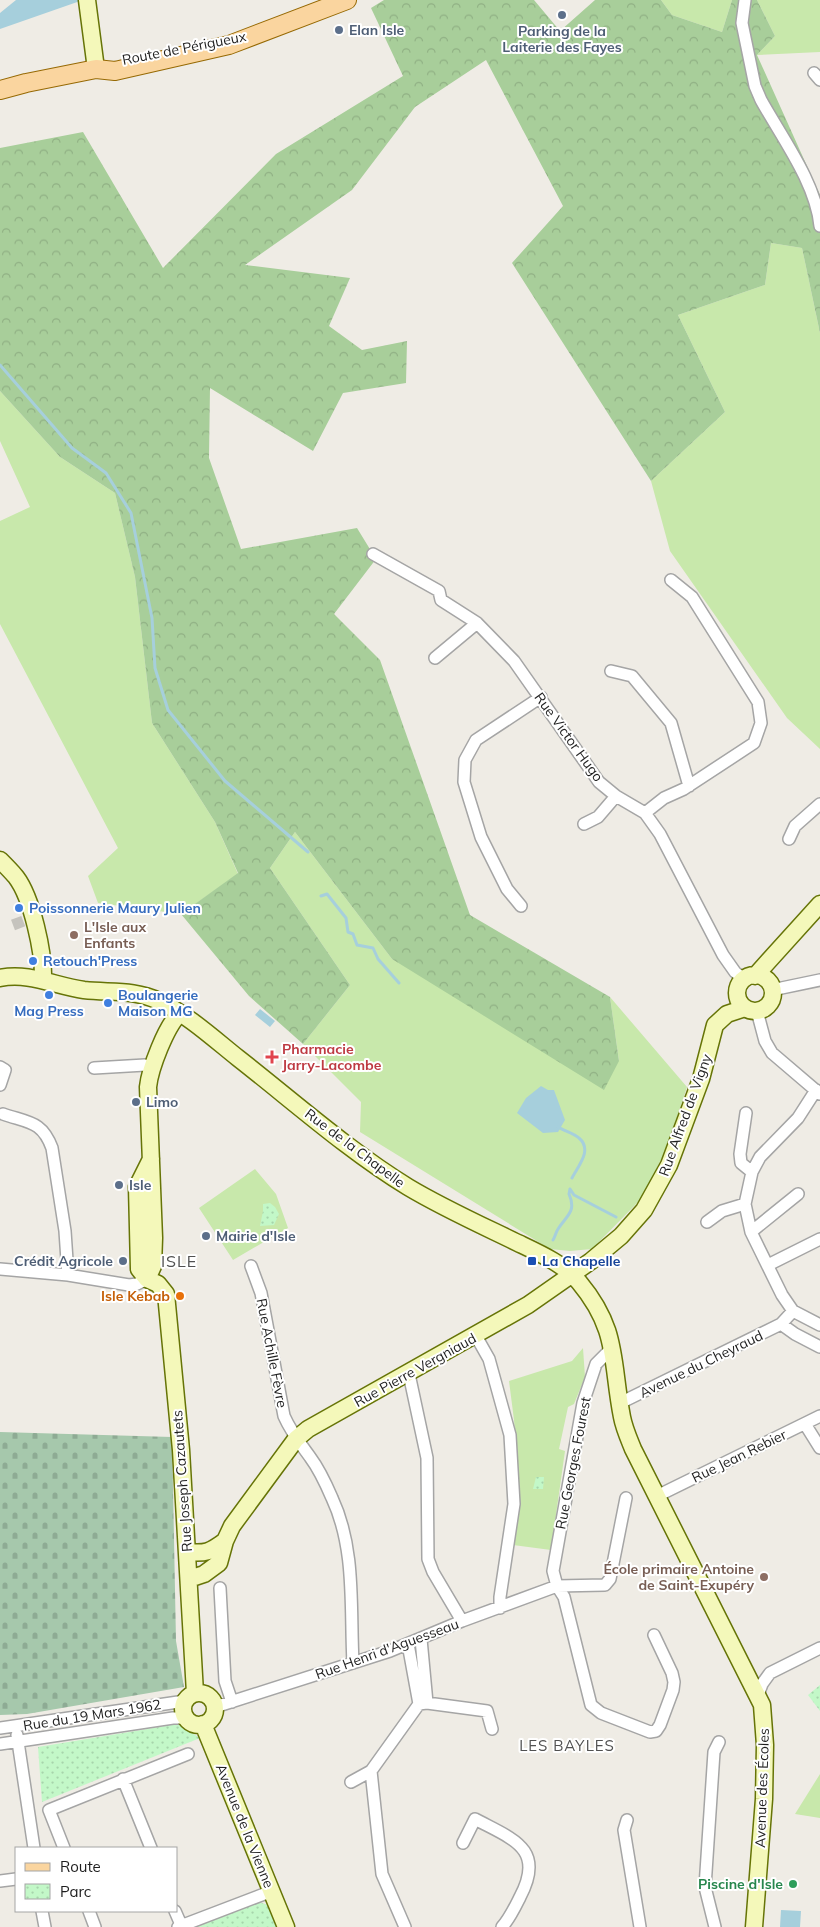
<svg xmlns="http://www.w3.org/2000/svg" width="820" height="1927" font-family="Mulish,sans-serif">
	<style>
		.grass { fill: #c8e8ab }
		.forest { fill: url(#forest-crowns) }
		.cemetery { fill: url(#cemetery-stones) }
		.park { fill: url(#park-dots) }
		.water { fill: #a6cfdc }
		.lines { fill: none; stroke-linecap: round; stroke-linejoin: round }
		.stream { stroke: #a6cfdc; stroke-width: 3 }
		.street-tunnel { stroke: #c5c3bd; stroke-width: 11; stroke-dasharray: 11 5.5; stroke-linecap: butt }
		.street-casing { stroke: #a5a5a5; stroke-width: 14 }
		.secondary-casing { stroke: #667407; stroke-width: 19 }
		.primary-casing { stroke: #966903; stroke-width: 20 }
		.street { stroke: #fff; stroke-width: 11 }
		.secondary { stroke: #f4f8ba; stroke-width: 16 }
		.primary { stroke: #fad59f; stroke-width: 18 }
		.service-dot { fill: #5c6f8a; stroke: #fff; stroke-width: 2 }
		.shop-dot { fill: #3f7fe0; stroke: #fff; stroke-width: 2 }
		.education-dot { fill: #8d6e63; stroke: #fff; stroke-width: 2 }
		.health-dot { fill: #e0444e; stroke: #fff; stroke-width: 2 }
		.transit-dot { fill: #1a4fb4; stroke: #fff; stroke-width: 2 }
		.food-dot { fill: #e8710a; stroke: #fff; stroke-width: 2 }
		.leisure-dot { fill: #2e9e5b; stroke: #fff; stroke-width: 2 }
		.labels { text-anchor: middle; stroke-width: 4; stroke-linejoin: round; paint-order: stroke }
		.service-label { font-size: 14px; font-weight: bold; fill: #4e5e75; stroke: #fff; text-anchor: start }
		.street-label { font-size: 14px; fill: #1e1e1e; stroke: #fff }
		.shop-label { font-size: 14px; font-weight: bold; fill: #366cbe; stroke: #fff; text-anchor: start }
		.education-label { font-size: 14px; font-weight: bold; fill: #785e54; stroke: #fff; text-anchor: start }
		.health-label { font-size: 14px; font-weight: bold; fill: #be3a42; stroke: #fff; text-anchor: start }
		.transit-label { font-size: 14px; font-weight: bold; fill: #164399; stroke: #fff; text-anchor: start }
		.food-label { font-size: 14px; font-weight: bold; fill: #c56008; stroke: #fff; text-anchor: end }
		.leisure-label { font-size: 14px; font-weight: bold; fill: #27864d; stroke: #fff; text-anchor: end }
		.neighbourhood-label { font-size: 15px; letter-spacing: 1px; fill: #515151; stroke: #fff }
		.quarter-label { font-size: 16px; letter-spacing: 1px; fill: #515151; stroke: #fff }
	</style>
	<defs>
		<pattern id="forest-crowns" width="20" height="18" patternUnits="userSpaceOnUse" patternTransform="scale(1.25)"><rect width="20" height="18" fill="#a8ce9a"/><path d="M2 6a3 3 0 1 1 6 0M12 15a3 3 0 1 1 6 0" fill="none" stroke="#90b084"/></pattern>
		<pattern id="cemetery-stones" width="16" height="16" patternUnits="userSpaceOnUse" patternTransform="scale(1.25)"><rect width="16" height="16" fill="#a6c8ac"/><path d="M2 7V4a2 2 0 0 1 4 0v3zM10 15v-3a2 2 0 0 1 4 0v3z" fill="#8eab94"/></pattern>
		<pattern id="park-dots" width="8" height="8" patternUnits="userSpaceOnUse" patternTransform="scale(1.25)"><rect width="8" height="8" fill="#c3f8c8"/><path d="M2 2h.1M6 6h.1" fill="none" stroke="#a7d4ab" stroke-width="1.8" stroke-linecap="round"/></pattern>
	</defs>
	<rect width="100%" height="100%" fill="#efece5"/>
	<!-- grass -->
	<path class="grass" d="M661 0H732L722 32 672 15Z
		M757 0H820V52L757 55 775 36Z
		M771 243 802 248 820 333V749L787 718 670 551 651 481 725 412 678 315 765 285Z
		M0 391 60 457 115 493 135 577 152 723 215 822 238 874 181 914 98 903 88 876 118 848 0 624V521L30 507 0 441Z
		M295 832 392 959 619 1061 610 997 687 1087 667 1148 641 1199 592 1249 570 1251 550 1249 360 1132 361 1102 303 1044 350 985 270 868Z
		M255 1169 276 1194 288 1228 233 1260 199 1208Z
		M583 1348 585 1377 574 1404 568 1407 559 1449 565 1451 551 1550 513 1545 519 1489 514 1420 509 1381 572 1361Z
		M820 1774V1818L795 1814Z"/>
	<!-- forest -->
	<path class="forest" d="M384 0H534L560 31 595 0H661L672 15 722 32 732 0H757L775 36 757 55 820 195V333L802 248 771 243 765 285 678 315 725 412 651 481 512 263 563 206 486 60 415 107 352 190 245 265 350 278 329 326 362 350 407 341 406 383 343 393 313 451 210 388 209 458 241 549 357 528 376 559 334 614 380 660 470 915 610 997 619 1061 604 1090 392 959 295 832 270 868 350 985 303 1044 249 996 181 914 238 873 215 822 152 723 135 577 115 493 60 457 0 391V148L83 132 163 268 276 154 403 76 371 8Z"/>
	<!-- cemetery -->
	<path class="cemetery" d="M0 1432 172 1437 176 1641 184 1687 27 1714 0 1715Z"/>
	<!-- park -->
	<path class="park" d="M270 1203 275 1207 279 1214 274 1225 260 1226 263 1211V1204Z
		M536 1477H544L543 1489H533Z
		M820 1685V1711L808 1695Z
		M178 1724 200 1738 42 1802 38 1747Z
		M259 1902 268 1905 276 1927H196Z"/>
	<!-- water -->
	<path class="water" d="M16 0H83L0 29V13Z
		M260 1009 275 1021 270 1027 255 1015Z
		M541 1086 548 1090H554L565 1120 558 1132 543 1133 517 1113 526 1098Z
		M781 1910 801 1911 800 1927H780Z"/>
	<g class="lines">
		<!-- stream -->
		<path class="stream" d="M0 365 72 448 106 473 131 513 152 618 155 668 168 710 225 781 308 852
			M321 896 327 894 346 918 348 932 353 934 357 945 373 948 378 959 399 983
			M558 1127C564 1131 574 1133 579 1138 593 1150 578 1166 572 1178
			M570 1189 574 1195 616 1217
			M553 1240C555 1237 556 1232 558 1229 566 1216 577 1212 569 1194L570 1189"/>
		<!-- street-tunnel -->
		<path class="street-tunnel" d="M13 925 26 920"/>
		<!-- street casing -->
		<g class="street-casing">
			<path id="street" d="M745 0 742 23 755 86 761 100C782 138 816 183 820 226
				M814 73 820 80
				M373 554 439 591 441 600 477 623 514 661 599 782 616 796 645 813 660 834 723 955 735 972 744 979
				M435 658 477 623
				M611 671 632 676 671 723 689 786
				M645 813 664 798 684 789 754 743 761 723 758 702 692 597 671 580
				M584 824 598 817 616 796
				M789 839 795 826 820 804
				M521 906 507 889 481 837 464 782 465 760 476 740 541 697
				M772 990 820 980
				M757 1011 765 1041 772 1053 820 1094
				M0 1067 5 1070 0 1085
				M94 1068 145 1065 154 1067
				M746 1113 740 1154 741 1163 752 1172
				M3 1114C29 1123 42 1121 52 1148L65 1231 68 1275
				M707 1222 722 1211 745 1204
				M751 1232 798 1194
				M768 1265 820 1239
				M251 1266 261 1293 284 1416C291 1432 300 1443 310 1457 319 1469 326 1484 332 1498 356 1549 350 1608 353 1663
				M0 1269 68 1275 129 1285 137 1284 147 1279
				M793 1311 782 1295 751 1232 745 1204 752 1172 760 1157 798 1118 816 1090
				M820 1325 793 1311 781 1324 795 1334 820 1347
				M476 1336 489 1359 510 1435 514 1504 500 1597V1608
				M613 1347 596 1364 583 1403 553 1571 557 1586 564 1597 591 1705 601 1713 650 1732 656 1731 660 1725 673 1690 674 1682 672 1673 654 1635
				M409 1374 427 1458 428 1559 433 1572 462 1621
				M620 1403 781 1324
				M805 1424 820 1448
				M657 1496 820 1416
				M220 1588 225 1681 232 1702
				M421 1639 427 1703
				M758 1695 762 1684 770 1673 820 1648
				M419 1704 427 1703 487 1711 492 1729
				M215 1707 390 1651 462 1621 557 1586 605 1585 610 1579 626 1498
				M0 1728 185 1701
				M17 1735 34 1848
				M0 1744 173 1718H185
				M123 1779 151 1848
				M351 1782 371 1771
				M627 1820 624 1830 640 1927
				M463 1843 475 1819C512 1839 546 1848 520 1897 515 1907 510 1918 502 1927
				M64 1848 49 1810 188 1754
				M0 1881 16 1879
				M42 1911 45 1927
				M89 1911 95 1927
				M175 1911 182 1927
				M178 1927 272 1891
				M405 1927 382 1874 371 1771 419 1704 408 1644
				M715 1927 705 1887 714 1752 719 1742"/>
		</g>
		<!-- secondary casing -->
		<g class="secondary-casing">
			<path id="secondary" d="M87 0 96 69
				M0 860C5 865 11 871 16 877 32 898 44 953 43 980
				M737 993a18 18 0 1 1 36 0a18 18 0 1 1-36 0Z
				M755 976 820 904
				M0 978C29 972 55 986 84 990 110 993 134 989 159 1001 188 1015 213 1038 238 1058 293 1101 349 1151 408 1187 443 1208 481 1225 518 1243 539 1253 564 1264 579 1282 619 1330 611 1361 622 1417 624 1428 629 1439 633 1449L762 1705 765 1745 764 1799 754 1927
				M151 1159 137 1187 139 1269 147 1279 158 1284 166 1294 181 1450 195 1693
				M147 1279 153 1266 154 1238 148 1087C150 1068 166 1027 179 1014
				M187 1552C206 1554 210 1552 225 1541
				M189 1579 204 1574 219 1563 225 1541 232 1526 296 1439 308 1429 528 1305 591 1261 621 1236 644 1210 669 1165 701 1079 715 1025 727 1014 745 1008
				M183 1709a16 16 0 1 1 32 0a16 16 0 1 1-32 0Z
				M203 1724 286 1927"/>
		</g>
		<!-- primary casing -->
		<g class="primary-casing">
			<path id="primary" d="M0 90 26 83 96 69 115 71 229 45 347 0"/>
		</g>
		<!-- street -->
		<use href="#street" class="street"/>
		<!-- secondary -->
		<use href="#secondary" class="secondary"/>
		<!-- primary -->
		<use href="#primary" class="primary"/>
	</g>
	<!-- markers -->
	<g class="service-dot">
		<circle cx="562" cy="15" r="5"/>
		<circle cx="339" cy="30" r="5"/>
		<circle cx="136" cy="1102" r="5"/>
		<circle cx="119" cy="1185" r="5"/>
		<circle cx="206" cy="1236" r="5"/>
		<circle cx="123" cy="1261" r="5"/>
	</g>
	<g class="shop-dot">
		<circle cx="19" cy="908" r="5"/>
		<circle cx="33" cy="961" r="5"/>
		<circle cx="49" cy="995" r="5"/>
		<circle cx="108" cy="1003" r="5"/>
	</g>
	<g class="education-dot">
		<circle cx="74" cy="935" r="5"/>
		<circle cx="764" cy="1577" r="5"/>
	</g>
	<path class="health-dot" d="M269.5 1049.5h5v5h5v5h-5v5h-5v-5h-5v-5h5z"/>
	<rect class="transit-dot" x="527" y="1256" width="10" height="10" rx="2.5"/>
	<circle class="food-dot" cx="180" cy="1296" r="5"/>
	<circle class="leisure-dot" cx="793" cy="1884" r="5"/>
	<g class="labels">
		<!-- service labels -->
		<g class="service-label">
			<text x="349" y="35">Elan Isle</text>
			<text x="562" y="36" text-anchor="middle">Parking de la<tspan x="562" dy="16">Laiterie des Fayes</tspan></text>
			<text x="146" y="1107">Limo</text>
			<text x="129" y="1190">Isle</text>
			<text x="216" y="1241">Mairie d'Isle</text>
			<text x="113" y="1266" text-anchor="end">Crédit Agricole</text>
		</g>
		<!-- street labels -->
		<g class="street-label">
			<text transform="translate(184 48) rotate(-11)" y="5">Route de Périgueux</text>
			<text transform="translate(569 737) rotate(54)" y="5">Rue Victor Hugo</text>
			<text transform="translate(685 1115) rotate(-70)" y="5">Rue Alfred de Vigny</text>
			<text transform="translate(355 1148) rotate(37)" y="5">Rue de la Chapelle</text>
			<text transform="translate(272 1353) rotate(79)" y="5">Rue Achille Fèvre</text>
			<text transform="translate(701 1364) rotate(-26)" y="5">Avenue du Cheyraud</text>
			<text transform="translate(415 1370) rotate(-29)" y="5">Rue Pierre Vergniaud</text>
			<text transform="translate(739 1456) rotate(-26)" y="5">Rue Jean Rebier</text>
			<text transform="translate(573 1463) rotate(-79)" y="5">Rue Georges Fourest</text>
			<text transform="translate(182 1481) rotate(-94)" y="5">Rue Joseph Cazautets</text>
			<text transform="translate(387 1649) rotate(-20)" y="5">Rue Henri d'Aguesseau</text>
			<text transform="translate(92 1715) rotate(-9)" y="5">Rue du 19 Mars 1962</text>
			<text transform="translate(762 1788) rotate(-88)" y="5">Avenue des Écoles</text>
			<text transform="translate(245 1826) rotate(68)" y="5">Avenue de la Vienne</text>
		</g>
		<!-- shop labels -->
		<g class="shop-label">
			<text x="29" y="913">Poissonnerie Maury Julien</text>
			<text x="43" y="966">Retouch'Press</text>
			<text x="118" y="1000">Boulangerie<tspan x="118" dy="16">Maison MG</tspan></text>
			<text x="49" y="1016" text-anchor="middle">Mag Press</text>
		</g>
		<!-- education labels -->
		<g class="education-label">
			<text x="84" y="932">L'Isle aux<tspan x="84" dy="16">Enfants</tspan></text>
			<text x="754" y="1574" text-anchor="end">École primaire Antoine<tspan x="754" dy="16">de Saint-Exupéry</tspan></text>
		</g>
		<!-- health labels -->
		<g class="health-label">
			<text x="282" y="1054">Pharmacie<tspan x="282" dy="16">Jarry-Lacombe</tspan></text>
		</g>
		<!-- transit labels -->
		<g class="transit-label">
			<text x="542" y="1266">La Chapelle</text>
		</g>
		<!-- food labels -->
		<g class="food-label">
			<text x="170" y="1301">Isle Kebab</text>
		</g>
		<!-- leisure labels -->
		<g class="leisure-label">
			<text x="783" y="1889">Piscine d'Isle</text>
		</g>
		<!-- neighbourhood labels -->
		<g class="neighbourhood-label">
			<text x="567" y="1751">LES BAYLES</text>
		</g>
		<!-- quarter labels -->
		<g class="quarter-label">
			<text x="179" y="1267">ISLE</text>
		</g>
	</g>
	<!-- legend -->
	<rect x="15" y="1847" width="162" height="65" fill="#ffffff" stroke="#a5a5a5"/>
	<rect x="25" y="1863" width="25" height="8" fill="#fad59f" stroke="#a5a5a5"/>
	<text x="60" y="1872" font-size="15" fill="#1e1e1e">Route</text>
	<rect x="25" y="1884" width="25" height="15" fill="url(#park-dots)" stroke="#a5a5a5"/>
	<text x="60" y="1897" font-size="15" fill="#1e1e1e">Parc</text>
</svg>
